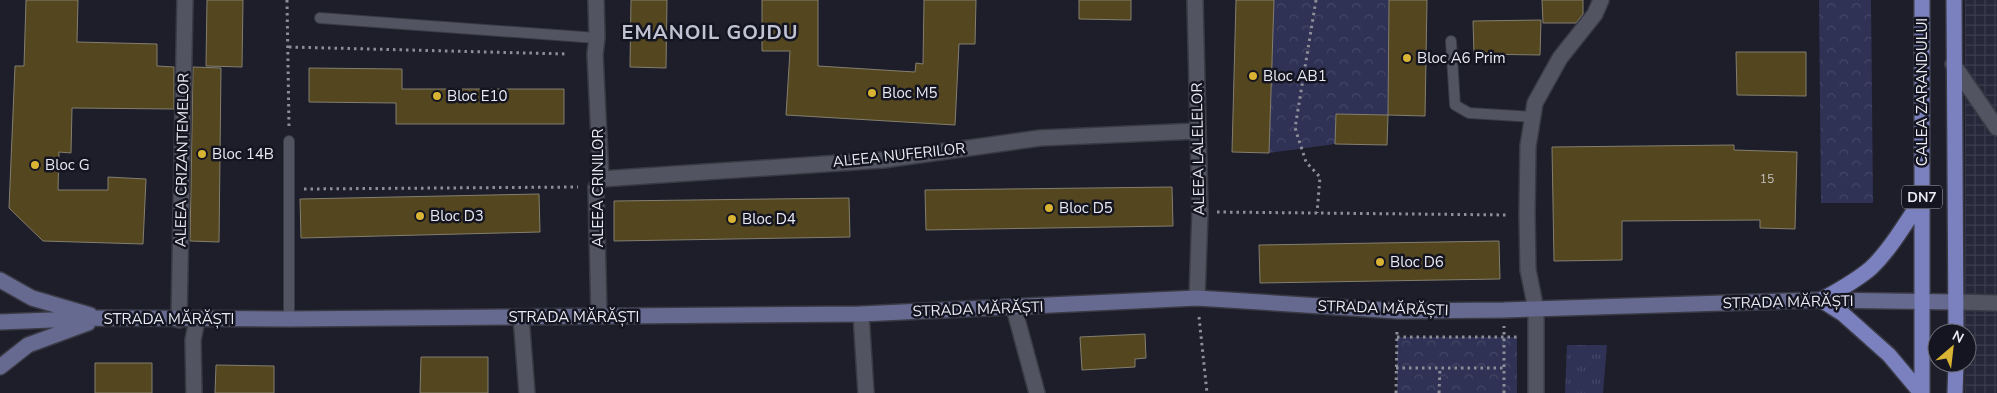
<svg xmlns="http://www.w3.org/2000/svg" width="1997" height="393" font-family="'Nunito Sans',sans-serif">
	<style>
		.industrial { fill: url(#industrial-grid) }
		.grass { fill: url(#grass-tufts) }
		.park { fill: url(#park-crowns) }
		.building { fill: #54471f; stroke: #837e6f }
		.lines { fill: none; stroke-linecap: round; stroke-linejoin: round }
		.lane-casing { stroke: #393a44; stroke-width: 12 }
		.street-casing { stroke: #393a44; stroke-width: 18 }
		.secondary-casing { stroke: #393a44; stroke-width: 18 }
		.primary-casing { stroke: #393a44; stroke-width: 18 }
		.path { stroke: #8d8e98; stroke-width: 3; stroke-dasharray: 2.5 4; stroke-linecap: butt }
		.lane { stroke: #525461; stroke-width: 10 }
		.street { stroke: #525461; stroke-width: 15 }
		.secondary { stroke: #676a90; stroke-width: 15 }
		.primary { stroke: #7b80be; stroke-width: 15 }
		.poi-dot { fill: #d9b334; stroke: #141520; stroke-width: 2 }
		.labels { text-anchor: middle; stroke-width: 5; stroke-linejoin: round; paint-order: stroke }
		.number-label { font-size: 12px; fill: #c4c1be }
		.shield { fill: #141520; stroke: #a9aab4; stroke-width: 1 }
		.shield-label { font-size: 14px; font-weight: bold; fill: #e9eaf3 }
		.poi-label { font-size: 15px; fill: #e9eaf3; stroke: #141520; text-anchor: start }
		.street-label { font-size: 15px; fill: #e9eaf3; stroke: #141520 }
		.district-label { font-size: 20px; font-weight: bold; letter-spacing: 1px; fill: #c1c3d3; stroke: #141520 }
	</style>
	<defs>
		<pattern id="industrial-grid" width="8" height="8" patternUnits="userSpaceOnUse" patternTransform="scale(1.25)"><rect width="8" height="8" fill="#262739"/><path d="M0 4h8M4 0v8" fill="none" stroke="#3b3c4c"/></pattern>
		<pattern id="grass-tufts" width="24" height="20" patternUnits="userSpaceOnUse" patternTransform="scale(1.25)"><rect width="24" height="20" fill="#303255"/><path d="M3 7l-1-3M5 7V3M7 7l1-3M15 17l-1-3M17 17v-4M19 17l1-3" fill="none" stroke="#444666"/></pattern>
		<pattern id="park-crowns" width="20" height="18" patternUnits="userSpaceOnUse" patternTransform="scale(1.25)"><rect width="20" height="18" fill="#303255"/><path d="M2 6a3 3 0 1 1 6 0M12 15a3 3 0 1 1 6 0" fill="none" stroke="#444666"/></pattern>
	</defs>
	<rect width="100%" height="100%" fill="#1d1e2a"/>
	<!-- industrial -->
	<path class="industrial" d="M1965 0H1997V393H1965L1967 333H1965Z"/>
	<!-- grass -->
	<path class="grass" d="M1567 345H1607L1603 393H1565Z"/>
	<!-- park -->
	<path class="park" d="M1274 0H1389L1388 115 1336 114 1335 144 1269 153Z
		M1819 0H1871L1873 203H1821Z
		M1397 337H1517V393H1397Z"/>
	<!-- building -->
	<path class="building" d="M26 0H78L77 42 157 44V66L174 67V109L72 108 71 153 59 152 58 190H108V177L146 179 143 244 43 241 9 208 15 66H24Z
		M207 0H243L242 67 206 66Z
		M631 0H667L666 68 630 67Z
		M762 0H818V66L915 72 916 63 923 64 924 0H976L975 44H959L955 125 786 115 790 51H762Z
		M1079 0H1131V20L1079 19Z
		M1236 0H1274L1269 153 1232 152Z
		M1389 0H1427L1425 116 1388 115Z
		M1542 0H1583V14L1576 23H1543Z
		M1541 20 1540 55 1474 54 1473 21Z
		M1736 52H1806V96L1737 95Z
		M193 67 221 68 219 242 190 241Z
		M309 68 402 69V89H564V124H396V103L309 102Z
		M1336 114 1388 115 1387 145 1335 144Z
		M1734 145V150L1797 152 1795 229 1760 228V220L1622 221V260L1554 261 1552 147Z
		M1172 187 1173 226 926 230 925 190Z
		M539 194 540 232 301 238 300 199Z
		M849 198 850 237 614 241V201Z
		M1499 241 1500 279 1260 283 1259 245Z
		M1145 334 1146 358 1135 359V367L1082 370 1080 337Z
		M421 357H488V393H420Z
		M95 363H152V393H95Z
		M216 365 274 366V393H215Z"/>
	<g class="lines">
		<!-- lane casing -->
		<g class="lane-casing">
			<path id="lane" d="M320 18 597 38
				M1451 41 1455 105 1469 113 1533 117
				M289 319V141"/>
		</g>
		<!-- street casing -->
		<g class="street-casing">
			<path id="street" d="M596 0 597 38 595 54 601 179 596 187 599 316
				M1195 0 1200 212 1197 298
				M1953 64 1997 128
				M601 179 883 160 1040 138 1198 131
				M1956 302 1997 303
				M1014 308 1037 393
				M861 314 866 393
				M521 317 527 393
				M179 320 185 0
				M194 393 193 340 197 320
				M1536 393V309L1528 270 1527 215 1528 146 1535 103 1560 58 1595 14 1601 0"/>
		</g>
		<!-- secondary casing -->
		<g class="secondary-casing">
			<path id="secondary" d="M0 280 32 298 90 315
				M0 322 101 318 289 319 861 314 1197 298 1398 311 1504 310 1821 300 1956 302
				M0 367 28 345 88 323"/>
		</g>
		<!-- primary casing -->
		<g class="primary-casing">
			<path id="primary" d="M1954 0 1956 333
				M1921 393 1889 355 1843 314 1821 300C1839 290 1856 281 1871 268 1891 249 1906 222 1922 199
				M1922 393V0
				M1955 393 1956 363"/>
		</g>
		<!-- path -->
		<path class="path" d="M287 0 289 127
			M1316 0 1295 128 1306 162 1320 177 1317 213
			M289 47 567 54
			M304 189 578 187
			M1217 212 1509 215
			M1199 317 1207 393
			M1397 337H1519
			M1396 368H1504
			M1396 393 1397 329
			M1439 393 1440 368
			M1504 393V326"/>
		<!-- lane -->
		<use href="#lane" class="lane"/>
		<!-- street -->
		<use href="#street" class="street"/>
		<!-- secondary -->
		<use href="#secondary" class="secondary"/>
		<!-- primary -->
		<use href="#primary" class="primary"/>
	</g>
	<!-- markers -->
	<g class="poi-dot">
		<circle cx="1407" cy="58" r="5"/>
		<circle cx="1253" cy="76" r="5"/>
		<circle cx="872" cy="93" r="5"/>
		<circle cx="437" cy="96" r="5"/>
		<circle cx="202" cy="154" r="5"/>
		<circle cx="35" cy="165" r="5"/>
		<circle cx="1049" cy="208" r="5"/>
		<circle cx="420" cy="216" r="5"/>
		<circle cx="732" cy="219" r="5"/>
		<circle cx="1380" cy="262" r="5"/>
	</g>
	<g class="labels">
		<!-- number labels -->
		<g class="number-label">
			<text x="1767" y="183">15</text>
		</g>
		<!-- shield labels -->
		<rect class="shield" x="1902" y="185.5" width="40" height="23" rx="4"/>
		<g class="shield-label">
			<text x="1922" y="202">DN7</text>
		</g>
		<!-- poi labels -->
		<g class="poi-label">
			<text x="1417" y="63">Bloc A6 Prim</text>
			<text x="1263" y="81">Bloc AB1</text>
			<text x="882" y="98">Bloc M5</text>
			<text x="447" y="101">Bloc E10</text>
			<text x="212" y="159">Bloc 14B</text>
			<text x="45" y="170">Bloc G</text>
			<text x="1059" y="213">Bloc D5</text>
			<text x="430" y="221">Bloc D3</text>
			<text x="742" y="224">Bloc D4</text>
			<text x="1390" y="267">Bloc D6</text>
		</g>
		<!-- street labels -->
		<g class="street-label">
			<text transform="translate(1922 92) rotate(-90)" y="5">CALEA ZARANDULUI</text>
			<text transform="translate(1198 149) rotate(-91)" y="5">ALEEA LALELELOR</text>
			<text transform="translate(899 155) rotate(-6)" y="5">ALEEA NUFERILOR</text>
			<text transform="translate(182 160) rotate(-89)" y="5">ALEEA CRIZANTEMELOR</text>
			<text transform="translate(598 188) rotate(-90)" y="5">ALEEA CRINILOR</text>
			<text transform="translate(1788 302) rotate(-1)" y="5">STRADA MĂRĂȘTI</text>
			<text transform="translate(1383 308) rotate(2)" y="5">STRADA MĂRĂȘTI</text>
			<text transform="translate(978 309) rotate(-2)" y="5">STRADA MĂRĂȘTI</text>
			<text x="574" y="322">STRADA MĂRĂȘTI</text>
			<text x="169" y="324">STRADA MĂRĂȘTI</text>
		</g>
		<!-- district labels -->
		<g class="district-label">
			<text x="710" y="39">EMANOIL GOJDU</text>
		</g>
	</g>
	<!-- north arrow -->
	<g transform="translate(1952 348) rotate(28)"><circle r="24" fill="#141520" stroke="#696a74"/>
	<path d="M0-4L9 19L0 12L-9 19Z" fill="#d9b334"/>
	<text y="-8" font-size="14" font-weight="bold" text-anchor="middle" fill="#e9eaf3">N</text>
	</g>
</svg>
